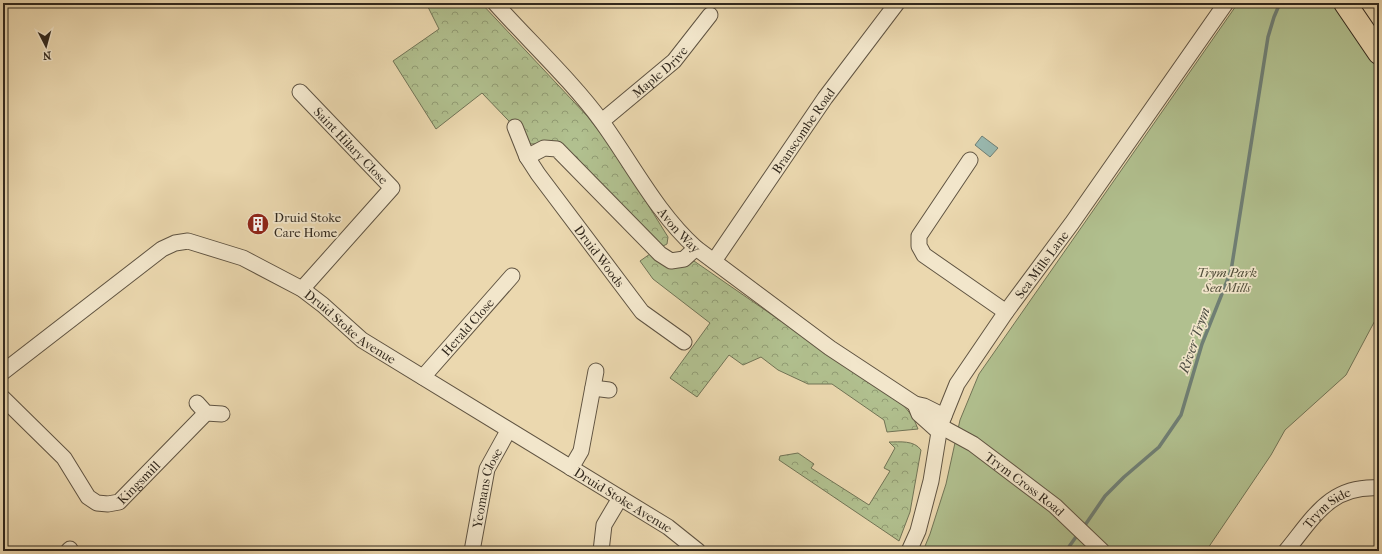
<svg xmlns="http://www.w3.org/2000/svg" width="1382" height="554" font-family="'IM FELL French Canon',serif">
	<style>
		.forest { fill: url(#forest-crowns); stroke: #717456 }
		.park { fill: #b1c08f; stroke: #717456 }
		.water { fill: #99b9b0; stroke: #6f7f75 }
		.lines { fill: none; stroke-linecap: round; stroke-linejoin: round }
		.stream { stroke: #6f7f75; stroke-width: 3.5 }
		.minor-casing { stroke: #605442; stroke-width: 17 }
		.highway-casing { stroke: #31281d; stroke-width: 24 }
		.minor { stroke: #f2e6cb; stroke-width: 15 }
		.highway { stroke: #ebd8af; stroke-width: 22 }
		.labels { text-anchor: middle; stroke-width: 3.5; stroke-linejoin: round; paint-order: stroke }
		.street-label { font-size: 13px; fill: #31281d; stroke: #f2e6cb }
		.poi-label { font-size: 13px; fill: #31281d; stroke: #f2e6cb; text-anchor: start }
		.park-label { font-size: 13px; font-style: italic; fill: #514e3a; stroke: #f2e6cb }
		.water-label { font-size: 14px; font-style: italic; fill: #4b4c42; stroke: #f2e6cb }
	</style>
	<defs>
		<pattern id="forest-crowns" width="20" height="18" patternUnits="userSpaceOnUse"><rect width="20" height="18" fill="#b1c08f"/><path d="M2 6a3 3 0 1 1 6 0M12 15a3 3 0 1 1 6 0" fill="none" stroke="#919c74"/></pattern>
	</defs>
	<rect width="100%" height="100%" fill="#ebd8af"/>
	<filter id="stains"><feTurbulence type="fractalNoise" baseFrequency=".005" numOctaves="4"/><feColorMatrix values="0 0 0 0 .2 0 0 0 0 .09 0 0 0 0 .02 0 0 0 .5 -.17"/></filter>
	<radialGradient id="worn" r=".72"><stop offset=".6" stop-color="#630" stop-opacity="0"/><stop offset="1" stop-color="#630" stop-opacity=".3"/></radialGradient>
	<!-- forest -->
	<path class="forest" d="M426 3H481L588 117 619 158 668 237 667 244 659 248 553 143 531 144 482 93 436 129 393 61 439 29Z
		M650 254 686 265 694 261 904 406 913 417 918 429 887 432 884 420 832 384H808L778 370 761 357 743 365 729 355 697 397 670 378 710 323 653 279 640 261Z
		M889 442C900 442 914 440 921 450L910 512 899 541 779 460 780 456 798 453 814 464 811 468 869 505 890 471 884 468 895 448Z"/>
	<!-- park -->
	<path class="park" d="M1238 3H1333L1379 69V313L1346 375 1285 430 1271 455 1206 551H923L930 534 946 484 960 420 979 374Z"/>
	<!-- water -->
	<path class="water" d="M982 136 998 148 990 157 975 145Z"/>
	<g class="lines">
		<!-- stream -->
		<path class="stream" d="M1083 528 1105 496 1124 477 1159 447 1181 415 1202 344 1231 271 1268 37 1274 17 1280 3
			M1066 551 1078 534"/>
		<!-- minor casing -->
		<g class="minor-casing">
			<g id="minor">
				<path id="s1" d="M495 3C529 41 572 81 602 122 633 165 657 213 696 248L830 348 915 404 924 406 944 416"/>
				<path id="s2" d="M300 92 392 188 302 289"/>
				<path id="s3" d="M602 121 674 61 710 15"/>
				<path id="s4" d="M515 127 527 157 538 174 642 312 684 342"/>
				<path d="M527 157 544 148 557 149 660 254 671 261 684 259 696 248"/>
				<path d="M970 160 919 236V246L924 255 1006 312"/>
				<path id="s5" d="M714 261 825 98 897 3"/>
				<path id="s6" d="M3 372 162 249 175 243 188 241 243 258 302 289 323 305 362 340 668 527 698 551"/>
				<path id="s7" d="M423 377 512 276"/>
				<path d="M593 388 609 390"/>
				<path id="s8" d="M3 398 64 458 88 497 97 503 108 504 119 502 206 413"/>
				<path d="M197 403 206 413 222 414"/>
				<path d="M915 404 919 414 939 432"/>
				<path id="s9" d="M940 426 973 444 1055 506 1102 551"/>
				<path d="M571 468 581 451 596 371"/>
				<path d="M68 551 70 549"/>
				<path id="s10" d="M472 551 487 469 508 431"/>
				<path d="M601 551 604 525 620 498"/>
				<path id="s11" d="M909 551 918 531 931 481 940 426 957 384 1006 312 1072 223 1226 3"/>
				<path id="s12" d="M1286 551C1314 517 1330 485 1379 488"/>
			</g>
		</g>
		<!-- highway casing -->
		<g class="highway-casing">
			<path id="highway" d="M1345 3 1379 53"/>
		</g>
		<!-- minor -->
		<use href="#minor" class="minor"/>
		<!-- highway -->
		<use href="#highway" class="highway"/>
	</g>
	<!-- icons -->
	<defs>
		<g id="building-disc" transform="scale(1.15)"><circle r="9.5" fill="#8f2418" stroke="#f2e6cb"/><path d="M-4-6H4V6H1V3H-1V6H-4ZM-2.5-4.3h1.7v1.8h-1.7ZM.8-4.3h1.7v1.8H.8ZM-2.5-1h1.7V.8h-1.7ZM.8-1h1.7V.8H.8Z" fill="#fff"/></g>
	</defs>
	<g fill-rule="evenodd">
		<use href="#building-disc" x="258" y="224"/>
	</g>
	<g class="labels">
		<!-- street labels -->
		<g class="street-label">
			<text dy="5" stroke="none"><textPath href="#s3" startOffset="76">Maple Drive</textPath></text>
			<text dy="5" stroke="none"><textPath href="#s5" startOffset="158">Branscombe Road</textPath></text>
			<text dy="5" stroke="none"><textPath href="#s2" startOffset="74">Saint Hilary Close</textPath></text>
			<text dy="5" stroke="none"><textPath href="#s1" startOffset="293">Avon Way</textPath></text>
			<text dy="5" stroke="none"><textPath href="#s4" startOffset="155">Druid Woods</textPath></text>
			<text dy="5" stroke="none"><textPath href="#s11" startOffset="321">Sea Mills Lane</textPath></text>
			<text dy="5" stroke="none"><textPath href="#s6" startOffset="414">Druid Stoke Avenue</textPath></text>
			<text dy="5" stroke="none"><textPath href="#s7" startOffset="67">Herald Close</textPath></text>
			<text dy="5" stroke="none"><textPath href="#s8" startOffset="192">Kingsmill</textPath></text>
			<text dy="5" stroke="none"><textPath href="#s9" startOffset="103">Trym Cross Road</textPath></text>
			<text dy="5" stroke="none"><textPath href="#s10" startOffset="65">Yeomans Close</textPath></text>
			<text dy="5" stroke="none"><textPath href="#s6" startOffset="738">Druid Stoke Avenue</textPath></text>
			<text dy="5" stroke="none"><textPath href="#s12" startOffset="60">Trym Side</textPath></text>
		</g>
		<!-- poi labels -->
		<g class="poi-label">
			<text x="274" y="222">Druid Stoke<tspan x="274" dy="15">Care Home</tspan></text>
		</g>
		<!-- park labels -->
		<g class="park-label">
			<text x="1227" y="277">Trym Park<tspan x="1227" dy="15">Sea Mills</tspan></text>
		</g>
		<!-- water labels -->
		<g class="water-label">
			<text transform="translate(1194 340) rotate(-71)" y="5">River Trym</text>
		</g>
	</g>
	<!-- margin -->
	<rect width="1382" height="554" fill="none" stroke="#ebd8af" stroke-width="16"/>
	<rect x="4" y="4" width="1374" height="546" fill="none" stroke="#31281d" stroke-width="2"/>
	<rect x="8" y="8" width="1366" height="538" fill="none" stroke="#31281d"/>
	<!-- north arrow -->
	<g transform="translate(46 46) rotate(174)" stroke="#f2e6cb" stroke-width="3" paint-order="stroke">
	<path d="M0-3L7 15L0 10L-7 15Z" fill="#31281d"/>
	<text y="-6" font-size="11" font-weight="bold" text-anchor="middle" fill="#31281d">N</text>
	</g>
	<rect width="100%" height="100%" filter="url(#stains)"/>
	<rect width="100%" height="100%" fill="url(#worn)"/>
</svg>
